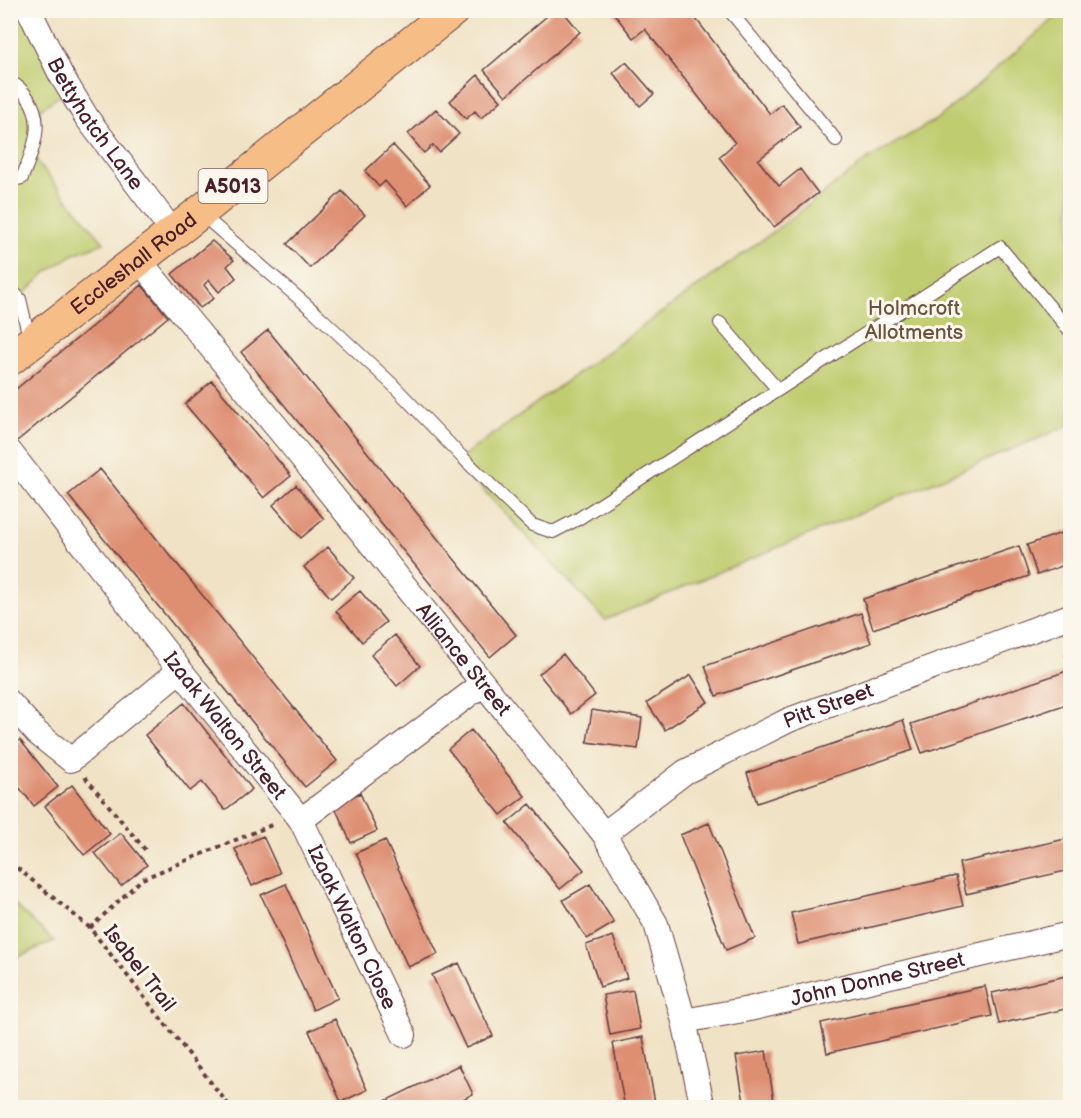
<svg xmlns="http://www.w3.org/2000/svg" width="1081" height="1118" font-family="'Balsamiq Sans',sans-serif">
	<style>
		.green { fill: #bfcd6f; stroke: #84764d; stroke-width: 1.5 }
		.building { fill: #de8f72 }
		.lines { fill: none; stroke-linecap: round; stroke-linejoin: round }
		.lane-casing { stroke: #633c42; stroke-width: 14 }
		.street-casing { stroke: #633c42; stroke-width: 26 }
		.primary-casing { stroke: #633c42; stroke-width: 35 }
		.path { stroke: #633c42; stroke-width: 4; stroke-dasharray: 4.5 4.5; stroke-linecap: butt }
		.lane { stroke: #fff; stroke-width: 12 }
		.street { stroke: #fff; stroke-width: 24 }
		.primary { stroke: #f6be86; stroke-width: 33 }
		.labels { text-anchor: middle; stroke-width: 6; stroke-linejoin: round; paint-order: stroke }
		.shield { fill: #fbf7ec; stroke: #7f6065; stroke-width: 1.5 }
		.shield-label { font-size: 20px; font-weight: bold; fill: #4a1f2b }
		.street-label { font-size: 21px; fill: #4a1f2b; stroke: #fbf7ec }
		.park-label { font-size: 21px; fill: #6d533f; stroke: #fbf7ec }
	</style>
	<rect width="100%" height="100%" fill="#fbf7ec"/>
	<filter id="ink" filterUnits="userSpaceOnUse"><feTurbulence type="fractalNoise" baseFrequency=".0167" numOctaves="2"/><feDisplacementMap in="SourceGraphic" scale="12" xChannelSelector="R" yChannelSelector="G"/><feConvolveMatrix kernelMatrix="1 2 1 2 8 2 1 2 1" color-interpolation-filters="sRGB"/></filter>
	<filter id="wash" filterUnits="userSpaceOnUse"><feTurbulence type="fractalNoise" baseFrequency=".008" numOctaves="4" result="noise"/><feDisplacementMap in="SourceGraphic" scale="24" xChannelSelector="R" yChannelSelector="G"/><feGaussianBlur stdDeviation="1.35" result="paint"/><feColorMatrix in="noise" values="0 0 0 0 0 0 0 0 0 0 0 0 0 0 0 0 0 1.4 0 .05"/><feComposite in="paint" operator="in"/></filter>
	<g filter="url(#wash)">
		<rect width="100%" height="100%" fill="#f0e2c4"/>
		<!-- green -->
		<path class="green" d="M24 10 64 93 40 109 37 162 104 243 74 254 44 274 11 307 10 11Z
			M1063 11H1070V425L605 620 456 461 773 232 868 159 939 118Z
			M11 901 54 941 11 960Z"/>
		<g id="blocks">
			<!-- building -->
			<path class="building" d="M554 10H562L580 32 506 96 484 70Z
				M611 10H689L770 114 782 104 800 127 758 160 779 186 800 169 818 193 774 227 719 157 735 143 645 29 633 38Z
				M626 62 654 94 640 106 613 73Z
				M478 75 501 101 481 118 475 111 466 119 450 101Z
				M436 109 459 134 439 152 433 145 424 153 408 134Z
				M393 145 430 185 407 206 385 181 379 187 365 171Z
				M342 191 365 215 310 268 287 244Z
				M212 241 234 260 227 266 236 278 219 292 209 280 204 285 214 298 200 308 172 274Z
				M142 285 168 317 17 441 10 434V394Z
				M268 330 516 635 490 657 241 352Z
				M212 381 291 476 264 498 185 404Z
				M100 469 337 761 305 787 68 495Z
				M296 485 324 519 301 538 273 505Z
				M1070 530V563L1037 575 1027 545Z
				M1019 546 1029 576 873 629 863 599Z
				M328 547 354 578 331 598 304 567Z
				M360 591 386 622 362 642 336 611Z
				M861 613 871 643 716 696 705 666Z
				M395 635 420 666 397 686 371 655Z
				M1070 653V672L1065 655Z
				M563 654 595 695 571 714 539 674Z
				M1067 671 1070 681V703L922 753 911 724Z
				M691 675 708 702 665 730 647 703Z
				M184 703 252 789 225 810 202 782 190 791 145 735Z
				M592 710 642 718 638 749 587 742Z
				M903 720 913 750 757 803 747 773Z
				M471 730 525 796 501 815 448 749Z
				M20 740 58 787 34 806 10 776V747Z
				M72 785 110 834 84 855 45 806Z
				M360 793 377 831 351 843 334 805Z
				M530 804 584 870 560 889 507 823Z
				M709 823 755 938 726 950 680 835Z
				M121 833 147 865 121 886 95 853Z
				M263 836 280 873 252 886 235 849Z
				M1070 838V870L966 894 959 863Z
				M385 840 438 954 408 967 356 853Z
				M956 876 963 906 798 944 791 913Z
				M286 884 338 998 313 1010 261 895Z
				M590 884 614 923 587 939 563 900Z
				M613 936 627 978 600 987 586 945Z
				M459 963 493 1036 466 1048 432 975Z
				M1070 975V1008L999 1024 992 993Z
				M985 986 992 1016 827 1053 821 1023Z
				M633 990 640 1029 610 1035 603 995Z
				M335 1019 367 1090 341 1102 309 1031Z
				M643 1037 656 1108H625L613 1043Z
				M766 1051 775 1108H745L736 1056Z
				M459 1065 473 1094 445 1108H376L375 1106Z"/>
		</g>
	</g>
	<g filter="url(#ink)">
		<use href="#blocks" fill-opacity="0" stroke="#633c42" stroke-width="1.5"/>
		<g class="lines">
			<!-- lane casing -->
			<g class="lane-casing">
				<path id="lane" d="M729 10 836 140
					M10 82C19 86 22 90 28 98 46 123 32 152 22 178L10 180
					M200 213 317 314 392 384 462 457 532 525 553 532 578 519 1000 247 1070 331
					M10 288 20 299 30 342
					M720 323 778 390"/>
			</g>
			<!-- street casing -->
			<g class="street-casing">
				<g id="street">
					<path id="s1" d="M29 10 61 75 87 118 173 232"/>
					<path id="s2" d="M138 259 294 448 604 834 656 924 684 1021 703 1108"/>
					<path id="s3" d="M10 452 180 670 301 820 404 1035"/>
					<path d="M10 703 37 733 71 760 180 670"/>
					<path d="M301 820 483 684"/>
					<path id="s4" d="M604 834 685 772 789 720 1070 616"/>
					<path id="s5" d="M684 1021 749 1009 1070 934"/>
				</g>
			</g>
			<!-- primary casing -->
			<g class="primary-casing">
				<g id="primary">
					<path id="s6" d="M10 359 199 213 453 10"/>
				</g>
			</g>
			<!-- path -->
			<path class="path" d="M85 777 147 852
				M10 862 90 928 231 1108
				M90 928 142 879 274 824"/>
			<!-- lane -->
			<use href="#lane" class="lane"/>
			<!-- street -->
			<use href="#street" class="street"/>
			<!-- primary -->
			<use href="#primary" class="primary"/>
		</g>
	</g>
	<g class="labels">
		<!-- shield labels -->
		<rect class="shield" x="198.5" y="169" width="69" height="34" rx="4.5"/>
		<g class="shield-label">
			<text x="233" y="193">A5013</text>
		</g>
		<!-- street labels -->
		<g class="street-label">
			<text dy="7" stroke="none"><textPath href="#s1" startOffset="132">Bettyhatch Lane</textPath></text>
			<text dy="7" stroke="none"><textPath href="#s6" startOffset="156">Eccleshall Road</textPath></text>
			<text dy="7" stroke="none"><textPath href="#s2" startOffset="516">Alliance Street</textPath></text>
			<text dy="7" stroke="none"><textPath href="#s4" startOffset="260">Pitt Street</textPath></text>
			<text dy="7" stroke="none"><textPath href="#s3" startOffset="348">Izaak Walton Street</textPath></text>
			<text dy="7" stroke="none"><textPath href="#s3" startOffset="588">Izaak Walton Close</textPath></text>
			<text transform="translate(140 968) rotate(52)" y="7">Isabel Trail</text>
			<text dy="7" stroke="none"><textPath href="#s5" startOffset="198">John Donne Street</textPath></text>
		</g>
		<!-- park labels -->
		<g class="park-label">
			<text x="914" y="315">Holmcroft<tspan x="914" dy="24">Allotments</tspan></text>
		</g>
	</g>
	<!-- margin -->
	<rect width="1081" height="1118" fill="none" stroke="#fbf7ec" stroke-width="36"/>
</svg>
